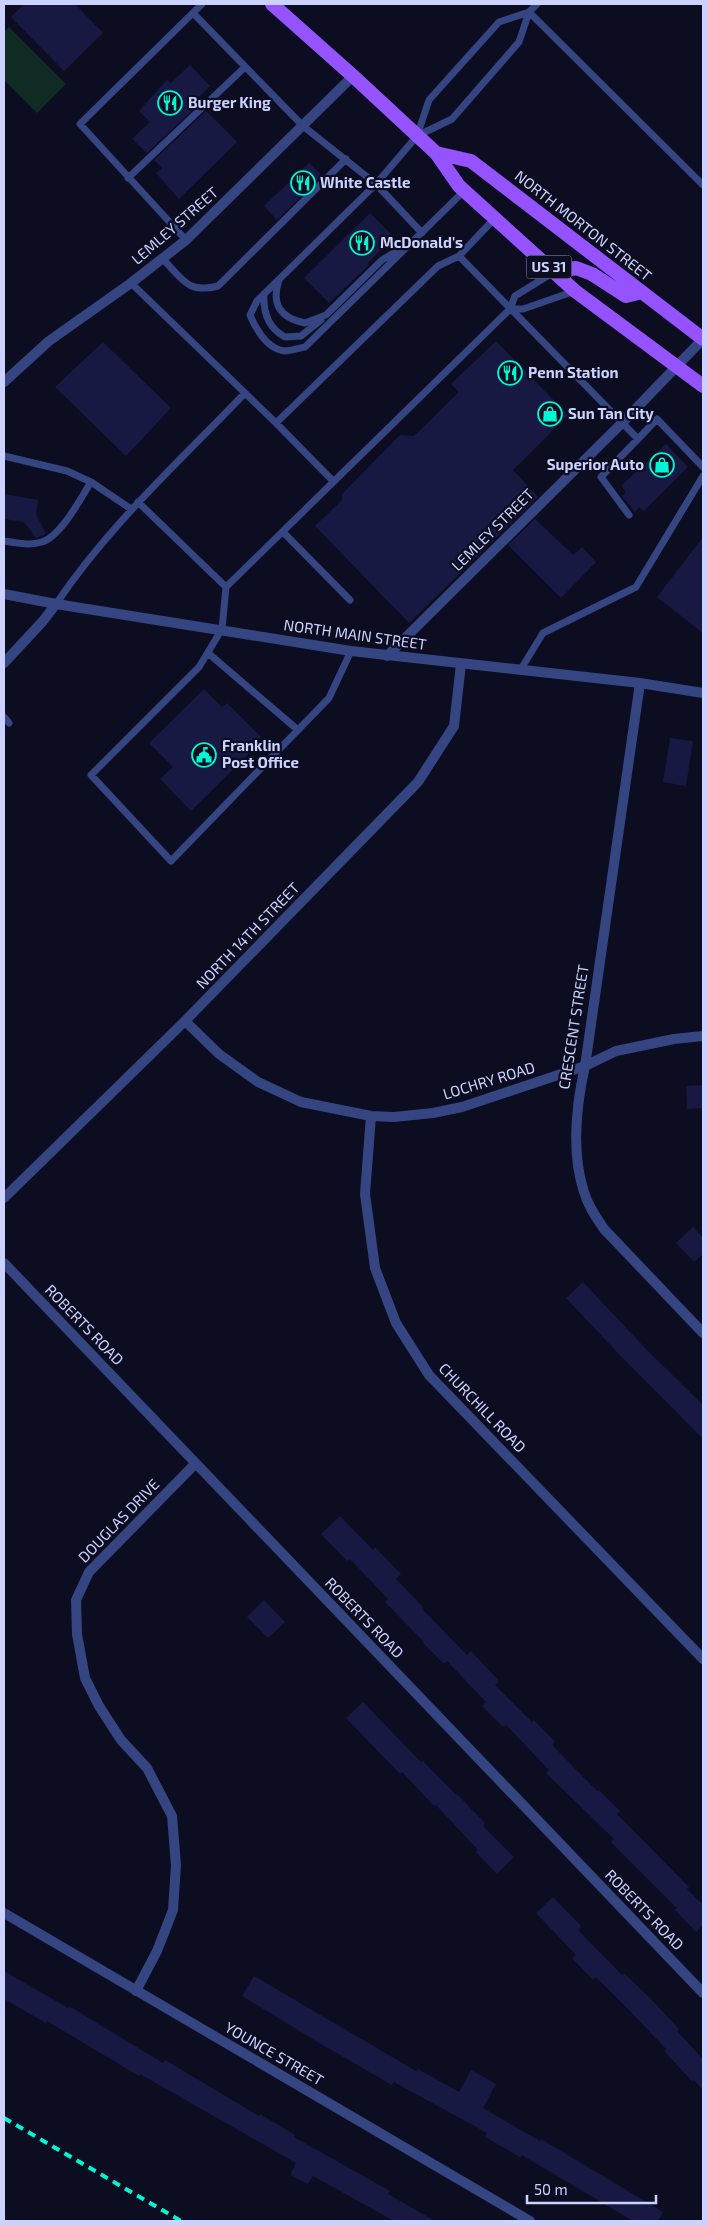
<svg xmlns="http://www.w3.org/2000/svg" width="707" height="2225" font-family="'Exo 2',sans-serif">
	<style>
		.green { fill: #0f2b23 }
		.building { fill: #171943 }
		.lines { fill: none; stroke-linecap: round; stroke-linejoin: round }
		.service { stroke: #354582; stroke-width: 7 }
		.minor { stroke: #354582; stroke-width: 10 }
		.tertiary { stroke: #354582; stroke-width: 10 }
		.primary { stroke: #9453ff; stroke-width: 14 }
		.rail { stroke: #00f7d3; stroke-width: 4; stroke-dasharray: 8 6; stroke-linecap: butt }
		.labels { text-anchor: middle; stroke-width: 4.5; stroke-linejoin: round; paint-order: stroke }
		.shield { fill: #0c0d21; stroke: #9297bc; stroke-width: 1 }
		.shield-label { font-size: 14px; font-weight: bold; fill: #ccd2ff }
		.poi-label { font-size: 15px; font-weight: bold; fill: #ccd2ff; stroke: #0c0d21; text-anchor: start }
		.street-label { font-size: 15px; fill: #ccd2ff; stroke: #0c0d21 }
	</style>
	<rect width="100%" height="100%" fill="#0c0d21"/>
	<!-- green -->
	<path class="green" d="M9 27 66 84 37 113 4 80V32Z"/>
	<!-- building -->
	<path class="building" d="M24 4H75L103 33 64 71 11 17Z
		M190 65 210 86 196 100 199 104 147 153 132 139 150 122 139 111 167 80 171 83Z
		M206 111 237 142 179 199 156 173 162 168 154 160Z
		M309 163 322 176 277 220 264 206Z
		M370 213 394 237 367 264 369 265 329 303 304 278Z
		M496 341 568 415 513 470 538 497 409 623 315 526 342 500V494L400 435 414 436 459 392 451 384Z
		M103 342 171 408 126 456 55 387Z
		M666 444 688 467 644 511 639 507 635 512 622 496 626 492 621 486Z
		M4 494 38 500 36 514 46 534 36 538 24 522 4 519Z
		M535 519 573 555 582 547 596 562 561 598 508 545Z
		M703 537V633L657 597Z
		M204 689 222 707 227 703 261 737 256 742 259 744 191 811 160 779 173 767 149 743Z
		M670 738 693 741 686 786 663 782Z
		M703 1085V1108L687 1109 686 1086Z
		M693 1227 703 1238V1254L694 1262 676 1243Z
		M583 1282 647 1350 703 1405V1439L616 1351 566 1298Z
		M340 1516 373 1550 375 1547 401 1574 396 1579 423 1607 422 1609 467 1655 471 1651 499 1681 495 1685 532 1722 534 1720 555 1742 552 1745 597 1791 599 1790 620 1811 617 1814 689 1887 687 1889 703 1905V1925L696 1932 675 1910 677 1908 611 1842 614 1839 546 1773 549 1770 506 1725 503 1727 482 1706 486 1702 447 1661 444 1664 423 1643 424 1642 385 1602 388 1599 350 1559 347 1561 321 1534Z
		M264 1600 285 1622 268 1638 247 1617Z
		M363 1702 421 1762 423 1761 456 1795 457 1794 485 1823 483 1826 514 1857 497 1874 476 1852 478 1850 436 1805 434 1806 402 1772 400 1774 346 1718Z
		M553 1897 581 1926 578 1930 622 1975 624 1973 651 1999 679 2029 677 2031 703 2059V2090L694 2080 692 2081 664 2051 666 2049 629 2010 596 1977 593 1980 572 1958 576 1955 536 1913Z
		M4 1971 68 2008 69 2006 163 2063 165 2060 259 2116 260 2114 295 2135 294 2137 390 2191 388 2194 435 2221H394L313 2176 308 2184 290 2175 296 2163 140 2074 139 2076 47 2021 46 2023 4 1999Z
		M254 1976 416 2071 418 2069 459 2092 471 2070 496 2084 483 2108 540 2141 541 2139 663 2212 658 2221H633L522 2155 520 2157 485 2137 487 2133 394 2082 392 2085 321 2044 242 1996Z"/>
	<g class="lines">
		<!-- service -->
		<path class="service" d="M529 12 703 185
			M193 13 303 126 376 184 422 233
			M417 136 452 119 519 42 529 12 537 4
			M128 178 245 67
			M464 191 305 347C299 348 291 351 285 351 267 349 256 329 250 315L257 301 376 184 417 136 429 100 499 22 529 12
			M495 218 459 256 638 439 601 477 629 515
			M186 240 80 124 202 4
			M163 259C182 279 188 294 218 286L346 159
			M279 280C271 304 280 318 305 323L326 315 382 260 402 248
			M131 283 276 423 438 266 459 256
			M264 294C263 312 268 328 285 337L301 336 321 320
			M510 309H523L575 291
			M276 423 333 481
			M638 439 657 419 703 467
			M4 456 67 471 91 482 131 509
			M138 502 226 587
			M283 532 350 600
			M4 541C16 543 30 546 42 542 61 536 81 498 91 482
			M56 604C109 525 180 461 245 393
			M351 651 329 698 171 861 91 775 199 667 222 629 226 587 510 309 515 296 554 272
			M208 653 298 730
			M521 669 543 633 636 587 703 476
			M4 717 9 723"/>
		<!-- minor -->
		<path class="minor" d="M4 382 49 341 131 283 186 240 353 76
			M387 656 622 423 703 339
			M4 663 43 621 56 604
			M640 683 585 1066C576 1106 571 1152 584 1192 588 1206 596 1217 604 1229L703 1333
			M185 1021 219 1054 258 1082 301 1102 371 1116 394 1117 433 1113 462 1107 585 1066 616 1051 674 1039 703 1036
			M371 1116 365 1194 375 1268 396 1323 429 1375 703 1659
			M4 1198 185 1021 418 782 454 726 461 664
			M4 1263 703 1993
			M4 1913 530 2221
			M136 1991 157 1951 173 1910 176 1865 172 1816 147 1768 121 1740 99 1706 85 1678 77 1634 76 1600 89 1572 195 1464"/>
		<!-- tertiary -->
		<path class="tertiary" d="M4 594 56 604 351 651 640 683 703 693"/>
		<!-- primary -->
		<path class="primary" d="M272 4 353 76 436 153 459 186 575 291 703 386
			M436 153 471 161 703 339
			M554 272 576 268 592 274 626 296 642 292"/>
		<!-- rail -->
		<path class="rail" d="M4 2118 181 2221"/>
	</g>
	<!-- icons -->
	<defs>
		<g id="restaurant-ring" transform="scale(1.25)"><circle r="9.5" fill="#0c0d21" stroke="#00f7d3" stroke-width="1.5"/><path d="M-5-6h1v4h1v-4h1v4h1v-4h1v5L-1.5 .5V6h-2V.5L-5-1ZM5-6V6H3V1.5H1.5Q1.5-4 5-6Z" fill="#00f7d3"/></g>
		<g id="shop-ring" transform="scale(1.25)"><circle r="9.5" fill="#0c0d21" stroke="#00f7d3" stroke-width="1.5"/><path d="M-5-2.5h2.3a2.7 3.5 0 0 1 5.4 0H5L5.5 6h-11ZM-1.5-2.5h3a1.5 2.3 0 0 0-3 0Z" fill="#00f7d3"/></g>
		<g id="civic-ring" transform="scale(1.25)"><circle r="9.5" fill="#0c0d21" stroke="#00f7d3" stroke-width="1.5"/><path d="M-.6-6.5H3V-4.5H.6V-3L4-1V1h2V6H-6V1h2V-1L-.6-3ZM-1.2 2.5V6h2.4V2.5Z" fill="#00f7d3"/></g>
	</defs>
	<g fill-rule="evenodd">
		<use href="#restaurant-ring" x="170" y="103"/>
		<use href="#restaurant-ring" x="303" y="183"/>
		<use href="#restaurant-ring" x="362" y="243"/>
		<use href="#restaurant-ring" x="510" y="373"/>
		<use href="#shop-ring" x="550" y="414"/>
		<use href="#shop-ring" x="662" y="465"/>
		<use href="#civic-ring" x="204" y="755"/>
	</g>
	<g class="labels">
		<!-- shield labels -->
		<rect class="shield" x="526.5" y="255.5" width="45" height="23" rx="4"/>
		<g class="shield-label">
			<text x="549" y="272">US 31</text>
		</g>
		<!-- poi labels -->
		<g class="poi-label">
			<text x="188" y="108">Burger King</text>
			<text x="320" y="188">White Castle</text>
			<text x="380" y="248">McDonald's</text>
			<text x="528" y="378">Penn Station</text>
			<text x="568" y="419">Sun Tan City</text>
			<text x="644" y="470" text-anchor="end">Superior Auto</text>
			<text x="222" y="751">Franklin<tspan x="222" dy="17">Post Office</tspan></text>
		</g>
		<!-- street labels -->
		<g class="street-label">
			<text transform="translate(175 226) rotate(-41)" y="5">LEMLEY STREET</text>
			<text transform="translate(583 226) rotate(38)" y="5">NORTH MORTON STREET</text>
			<text transform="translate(493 530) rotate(-45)" y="5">LEMLEY STREET</text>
			<text transform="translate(355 635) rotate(8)" y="5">NORTH MAIN STREET</text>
			<text transform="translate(248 936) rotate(-46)" y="5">NORTH 14TH STREET</text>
			<text transform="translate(574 1027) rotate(-81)" y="5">CRESCENT STREET</text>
			<text transform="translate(489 1081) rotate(-17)" y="5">LOCHRY ROAD</text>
			<text transform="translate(84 1325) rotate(46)" y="5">ROBERTS ROAD</text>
			<text transform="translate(482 1408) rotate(46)" y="5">CHURCHILL ROAD</text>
			<text transform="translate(119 1521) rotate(-46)" y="5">DOUGLAS DRIVE</text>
			<text transform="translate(364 1618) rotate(46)" y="5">ROBERTS ROAD</text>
			<text transform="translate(644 1910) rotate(46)" y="5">ROBERTS ROAD</text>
			<text transform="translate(274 2054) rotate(30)" y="5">YOUNCE STREET</text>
		</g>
	</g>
	<!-- border -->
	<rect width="707" height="2225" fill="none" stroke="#ccd2ff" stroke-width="10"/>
	<!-- scale -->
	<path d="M527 2195v8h129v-8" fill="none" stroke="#ccd2ff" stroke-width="2.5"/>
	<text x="534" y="2195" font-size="15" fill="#ccd2ff" stroke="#0c0d21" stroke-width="4" paint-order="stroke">50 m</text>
</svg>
